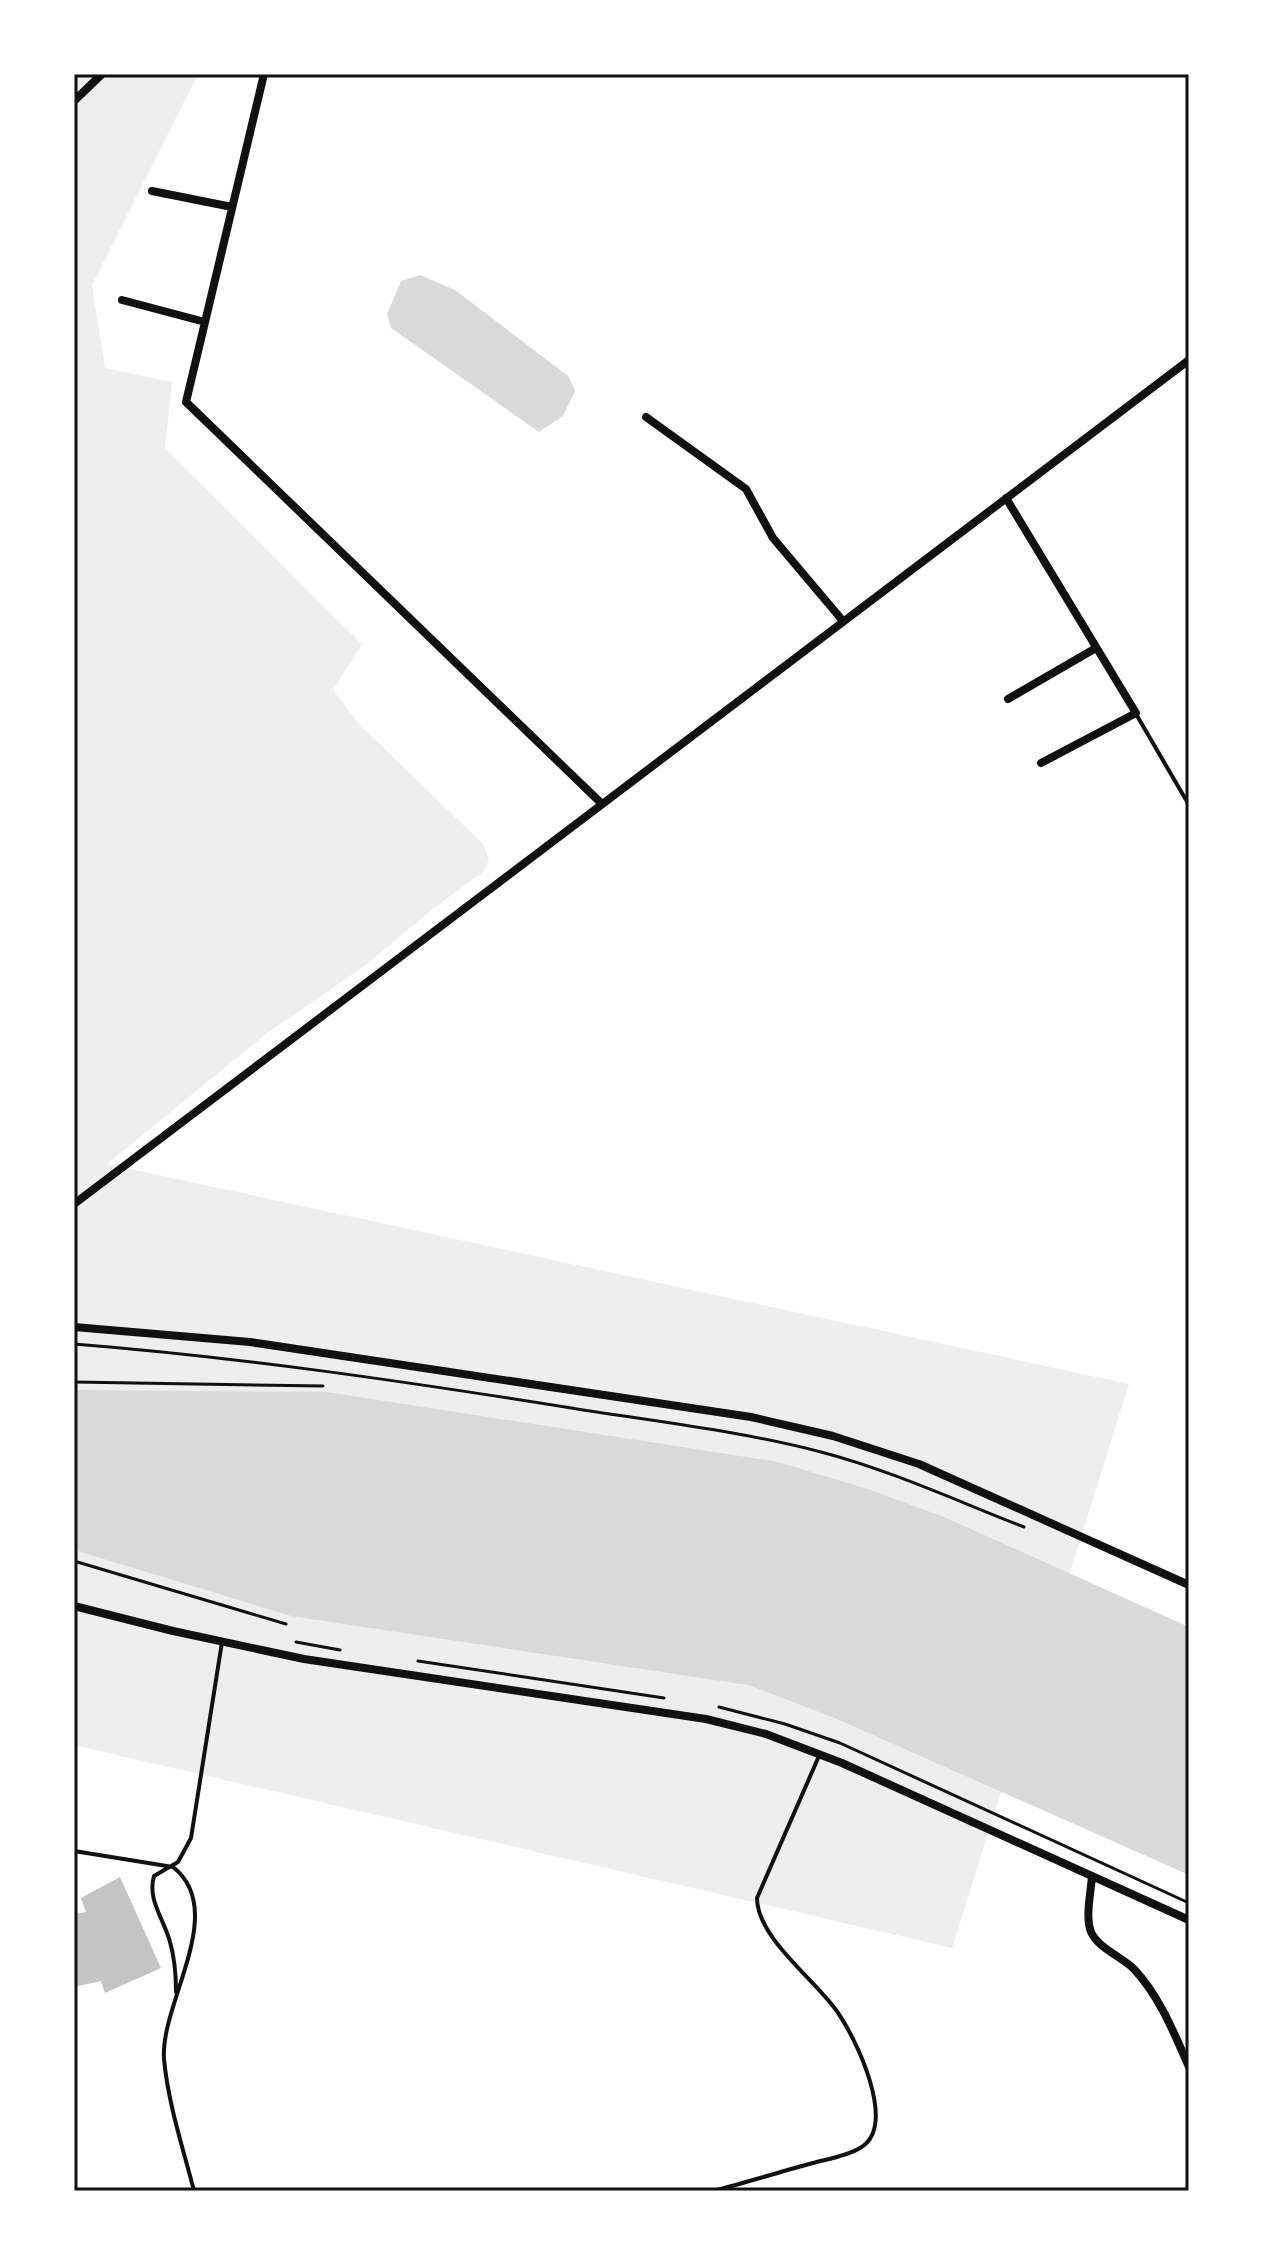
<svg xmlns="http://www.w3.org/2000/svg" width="1263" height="2265" font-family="'Space Grotesk',sans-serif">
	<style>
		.green { fill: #eee }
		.water { fill: #d9d9d9 }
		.building { fill: #c4c4c4 }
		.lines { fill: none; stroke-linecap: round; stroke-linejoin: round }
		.path { stroke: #111; stroke-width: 3 }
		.service { stroke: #111; stroke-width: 4 }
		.minor { stroke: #111; stroke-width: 8 }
		.neatline { fill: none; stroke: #111; stroke-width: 3 }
	</style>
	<rect width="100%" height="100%" fill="#fff"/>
	<!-- green -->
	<path class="green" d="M74 74H198L92 285 105 368 172 382 165 448 362 644 333 690 360 725 483 844 489 859 484 871 434 908 363 967 266 1034 107 1164 1129 1384 952 1948 74 1745Z"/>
	<!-- water -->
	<path class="water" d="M420 275 455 290 568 376 575 391 563 416 539 432 391 328 387 314 401 281Z
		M74 1390 327 1392 778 1462 868 1489 944 1517 1189 1627V1875L837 1719 748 1685 291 1616 74 1550Z"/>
	<!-- building -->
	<path class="building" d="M120 1877 161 1968 105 1993 101 1981 74 1987V1914L86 1912 81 1898Z"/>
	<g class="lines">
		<!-- path -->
		<path class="path" d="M74 1344C238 1357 402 1381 565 1407 650 1421 737 1430 821 1452 890 1470 957 1501 1024 1527
			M74 1382 323 1386
			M74 1561 286 1624
			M296 1642 340 1650
			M418 1661 664 1698
			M719 1707 785 1724 840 1743 1189 1903
			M74 2189 75 2191"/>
		<!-- service -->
		<path class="service" d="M1136 714 1189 805
			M74 1851 173 1867C229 1911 160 2003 164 2059 168 2103 183 2148 194 2191
			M176 1992C176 1975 175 1959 170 1942 164 1919 147 1900 154 1876L178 1862 191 1838 222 1642
			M713 2191C747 2182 780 2172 813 2163 828 2159 847 2156 860 2148 899 2126 855 2036 836 2010 813 1978 757 1937 757 1898L819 1756"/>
		<!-- minor -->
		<path class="minor" d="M264 74 186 402 602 804
			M74 101 102 74
			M152 191 232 207
			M122 300 205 322
			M646 417 746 489 773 538 843 621
			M1006 498 1136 713 1041 763
			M1008 699 1096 648
			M74 1204 1189 360
			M74 1327 250 1342 751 1417 833 1436 919 1464 1189 1585
			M74 1606 173 1631 304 1659 706 1719 766 1734 842 1763 1189 1920
			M1092 1876C1091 1892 1085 1917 1091 1932 1098 1948 1122 1957 1134 1969 1160 1997 1174 2033 1189 2067"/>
	</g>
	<!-- border -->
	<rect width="1263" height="2265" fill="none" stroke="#ffffff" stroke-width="152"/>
	<rect x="76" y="76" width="1111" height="2113" class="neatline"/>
</svg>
